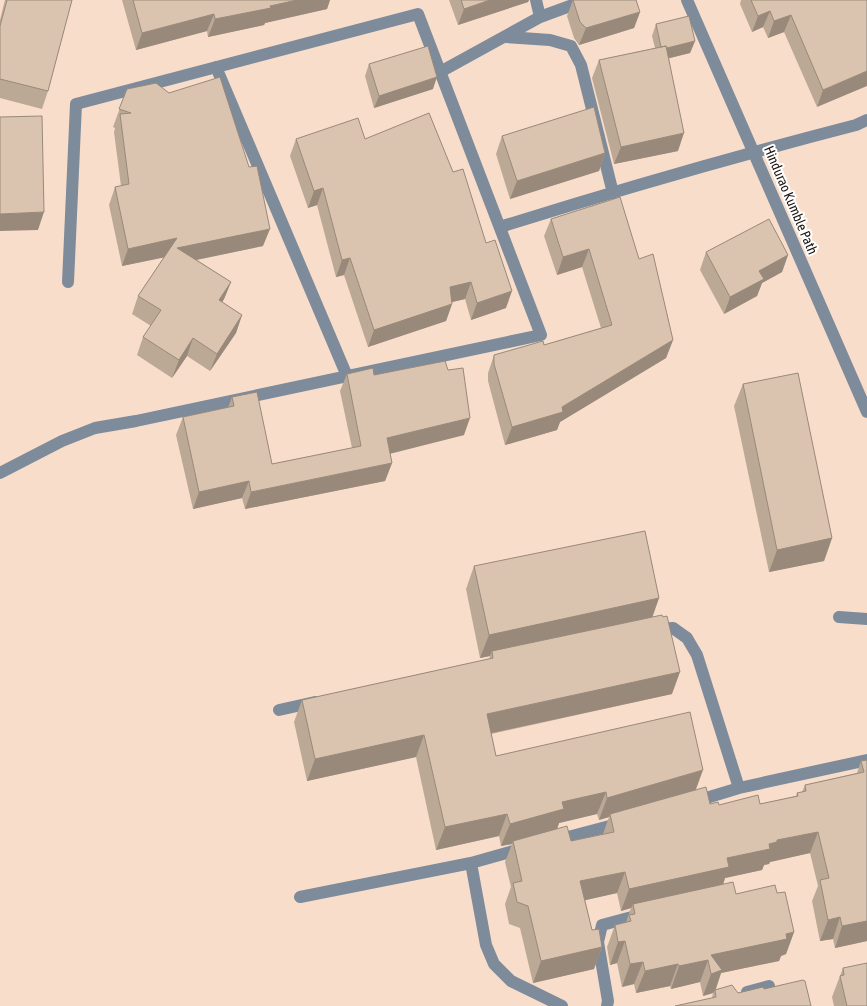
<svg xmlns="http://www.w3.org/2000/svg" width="867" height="1006" font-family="'Asap Condensed',sans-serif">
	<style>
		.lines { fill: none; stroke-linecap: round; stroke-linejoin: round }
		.service { stroke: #7e8b9b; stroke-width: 12 }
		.minor { stroke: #7e8b9b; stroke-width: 12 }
		.wall { fill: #bba996; fill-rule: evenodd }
		.shaded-wall { fill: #99897a }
		.building { fill: #dac4af; stroke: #99897a }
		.labels { text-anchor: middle; stroke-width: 4; stroke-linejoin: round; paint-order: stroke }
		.street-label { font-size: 14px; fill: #1b120c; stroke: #fff }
	</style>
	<rect width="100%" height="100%" fill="#f8ddcb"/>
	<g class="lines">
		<!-- service -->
		<path class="service" d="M839 617 867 619
			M655 629 673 628 687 638 697 655 739 788
			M279 710 315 702
			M693 802 739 788 867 760
			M553 841 621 823
			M471 863 486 945 494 964 511 981 562 1006
			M300 897 471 863 524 848
			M747 992 769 986
			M607 1006 608 1001 598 942 602 925 643 914"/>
		<!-- minor -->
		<path class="minor" d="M536 0 540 17
			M687 0 867 412
			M506 37 550 40 571 46 581 65 613 193
			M216 67 347 376
			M440 72 540 17 586 0
			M500 227C618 190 736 156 856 125L867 120
			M0 473 62 441 95 428 136 421 541 335 418 14 76 104 68 282"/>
	</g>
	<!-- wall -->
	<path class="wall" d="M5 0H72L48 91 42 109 0 98V20Z
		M122 0H330L327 9 265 23 264 25 208 37 207 31 136 50Z
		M449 0H529L528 2 458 25Z
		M573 0H636L640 12 634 28 579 45 574 38 567 16Z
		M741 0H867L817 107 784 32 768 38 763 27 752 32 740 4Z
		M656 24 695 41 690 53 669 58 678 151 614 164 592 78 599 60 655 48 652 36Z
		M369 64 433 89 374 108 365 76Z
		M127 89 263 246 197 260 231 282 224 299 222 302 242 315 236 333 210 371 187 356 172 378 137 355 143 337 151 326 132 314 138 296 164 257 122 266 109 205 115 187 121 186 114 132 115 128 113 127Z
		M502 136 605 153 599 171 510 199 496 154Z
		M296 139H365L506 308 471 320 465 299 452 302V304L446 321 368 347 344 275 336 277 317 205 308 208 290 156Z
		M551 219 639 259 673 340 666 358 560 422 557 430 505 445 488 381V373L494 355 544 345 601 328 582 267 557 275 544 236Z
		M706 252 788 255 782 272 762 283 757 296 724 314 700 270Z
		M347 374 374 375 464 435 390 454 392 463 385 481 245 509 242 498 193 509 176 435 183 417 228 408 232 397 272 464 352 448 340 391Z
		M743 384 832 538 824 561 769 572 734 406Z
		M474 566 659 598 652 617 672 694 491 734 496 756 696 790 710 804 719 805 760 804 796 796 797 793 802 792 805 785 857 773 861 761 867 760V941L835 948 833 939 820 941 812 901 818 886 810 853 770 862 769 864 764 865 762 870 725 878 723 884 736 894 777 893 794 932 786 954 781 956 779 961 721 973 716 989 738 993 764 989 811 1006 712 998 713 993 703 996 700 982 671 989 670 986 636 993 634 984 622 987 617 963 610 965 607 947 615 925 626 922 631 908 621 911 617 893 585 900 592 930 602 947 594 969 533 983 520 928 509 924 505 904 511 887 505 862 512 844 501 846 499 836 436 850 416 757 307 781 294 722 302 700 489 659 490 656 480 658 466 589ZM597 814 599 820 609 817 603 834 571 841 557 829 559 823Z
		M843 968 867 1006H834L832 997Z"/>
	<!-- shaded-wall -->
	<path class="shaded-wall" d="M297 0H330L327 9 265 23 264 25 208 37 215 19Z
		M490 0H529L528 2 458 25 464 9Z
		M770 11 763 27 752 32 758 16Z
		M640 12 634 28 579 45 586 28Z
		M214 14 207 31 136 50 142 33Z
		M791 15 784 32 768 38 774 21Z
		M695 41 690 53 658 61 662 49Z
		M867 71V86L817 107 823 90Z
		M437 77 433 89 374 108 379 96Z
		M684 133 678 151 614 164 621 147Z
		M605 153 599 171 510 199 517 181Z
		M323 188 317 205 308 208 314 191Z
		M44 212 38 230 0 231V214Z
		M270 229 263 246 171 265 177 248Z
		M177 238 171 256 122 266 128 249Z
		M589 249 582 267 557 275 563 257Z
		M788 255 782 272 762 283 757 296 724 314 730 297 759 271Z
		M350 258 344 275 336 277 342 260Z
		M231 282 224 299 213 318 219 300Z
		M471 282 465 299 444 304 450 287Z
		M512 291 506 308 471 320 477 303Z
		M452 304 446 321 368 347 374 330Z
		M242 315 236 333 210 371 217 354Z
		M193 338 187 356 172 378 179 360Z
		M673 340 666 358 560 422 557 430 505 445 512 427 562 407Z
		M470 418 464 435 380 456 387 438Z
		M392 463 385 481 245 509 251 492Z
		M249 481 242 498 193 509 199 492Z
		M832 538 824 561 769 572 777 550Z
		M659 598 651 621 492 651 490 656 480 658 489 635Z
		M680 672 672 694 478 736 487 714Z
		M424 735 416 757 307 781 315 759Z
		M703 770 695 792 610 814 609 817 599 820 607 798Z
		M606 792 597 814 559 823 556 832 513 841 512 844 501 846 510 824 562 802Z
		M507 814 499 836 436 850 445 827Z
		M818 832 810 853 770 862 769 864 764 865 762 870 725 878 722 888 633 904 631 908 621 911 629 889 727 858 777 840Z
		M625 872 617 893 573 903 580 881Z
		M840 917 833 939 820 941 828 920Z
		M867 921V941L835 948 842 926Z
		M794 932 786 954 781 956 779 961 721 973 715 991V990L713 993 703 996 711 974V955Z
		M625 941 617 963 610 965 618 942Z
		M602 947 594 969 533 983 541 961Z
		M708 960 700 982 671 989 679 966Z
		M643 962 634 984 622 987 630 964Z
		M678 964 670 986 636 993 645 971Z"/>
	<!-- building -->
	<path class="building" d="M7 0H72L48 91 0 79V26Z
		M133 0H297L270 6 271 8 215 19 214 14 142 33Z
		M461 0H490L464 9Z
		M573 0H636L640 12 586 28 580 22Z
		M751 0H867V71L823 90 791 15 774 21 770 11 758 16Z
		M689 16 695 41 667 48 666 46 661 47 656 24Z
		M428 46 437 77 379 96 369 64Z
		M666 46 684 133 621 147 599 60Z
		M220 77 249 167 257 166 270 229 177 248 231 282 219 300 242 315 217 354 193 338 179 360 143 337 161 310 138 296 177 238 128 249 115 187 129 184 120 114 131 113 119 109 127 89 156 83 169 93Z
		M594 107 605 153 517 181 502 136Z
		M429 113 453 172 463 169 486 243 495 240 512 291 477 303 471 282 450 287 452 304 374 330 350 258 342 260 323 188 314 191 296 139 358 118 365 139Z
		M42 116 44 212 0 214V117Z
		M620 197 639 259 653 254 673 340 562 407 563 412 512 427 494 364V355L543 341 544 345 612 325 589 249 563 257 551 219Z
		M769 219 788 255 759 271 764 279 730 297 706 252Z
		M445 361 448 370 463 368 470 418 387 438 392 463 251 492 249 481 199 492 183 417 234 406 232 397 257 392 272 464 361 446 347 374 373 368 374 375Z
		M798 373 832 538 777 550 743 384Z
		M645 531 659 598 489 635 474 566Z
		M662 615 663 617 667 616 680 672 487 714 496 756 690 712 703 770 607 798 606 792 562 802 564 809 510 824 507 814 445 827 424 735 315 759 302 700 493 658 492 651Z
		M867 760V921L842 926 840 917 828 920 820 880 829 878 818 832 777 840V842L769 844 770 849 727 858 729 867 629 889 625 872 580 881 592 930 599 929 602 947 541 961 528 906 517 902 513 883 522 881 513 841 567 826 571 841 614 832 610 814 706 787 710 804 718 802 719 805 758 795 760 804 798 796 797 793 806 791 805 785 864 772 861 761Z
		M733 882 736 894 775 885 777 893 785 892 794 932 786 934 787 939 711 955 722 970 711 974 708 960 679 966 678 964 645 971 643 962 630 964 625 941 618 942 615 925 631 921 629 915 635 914 633 904Z
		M867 963V1006H847L840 976 844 975 843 968Z
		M803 980 805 981 811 1006H675L716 997 715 990 732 985 738 993 763 987 764 989Z"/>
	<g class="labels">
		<!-- street labels -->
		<g class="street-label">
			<text transform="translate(791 200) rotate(67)" y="5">Hindurao Kumble Path</text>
		</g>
	</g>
</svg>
